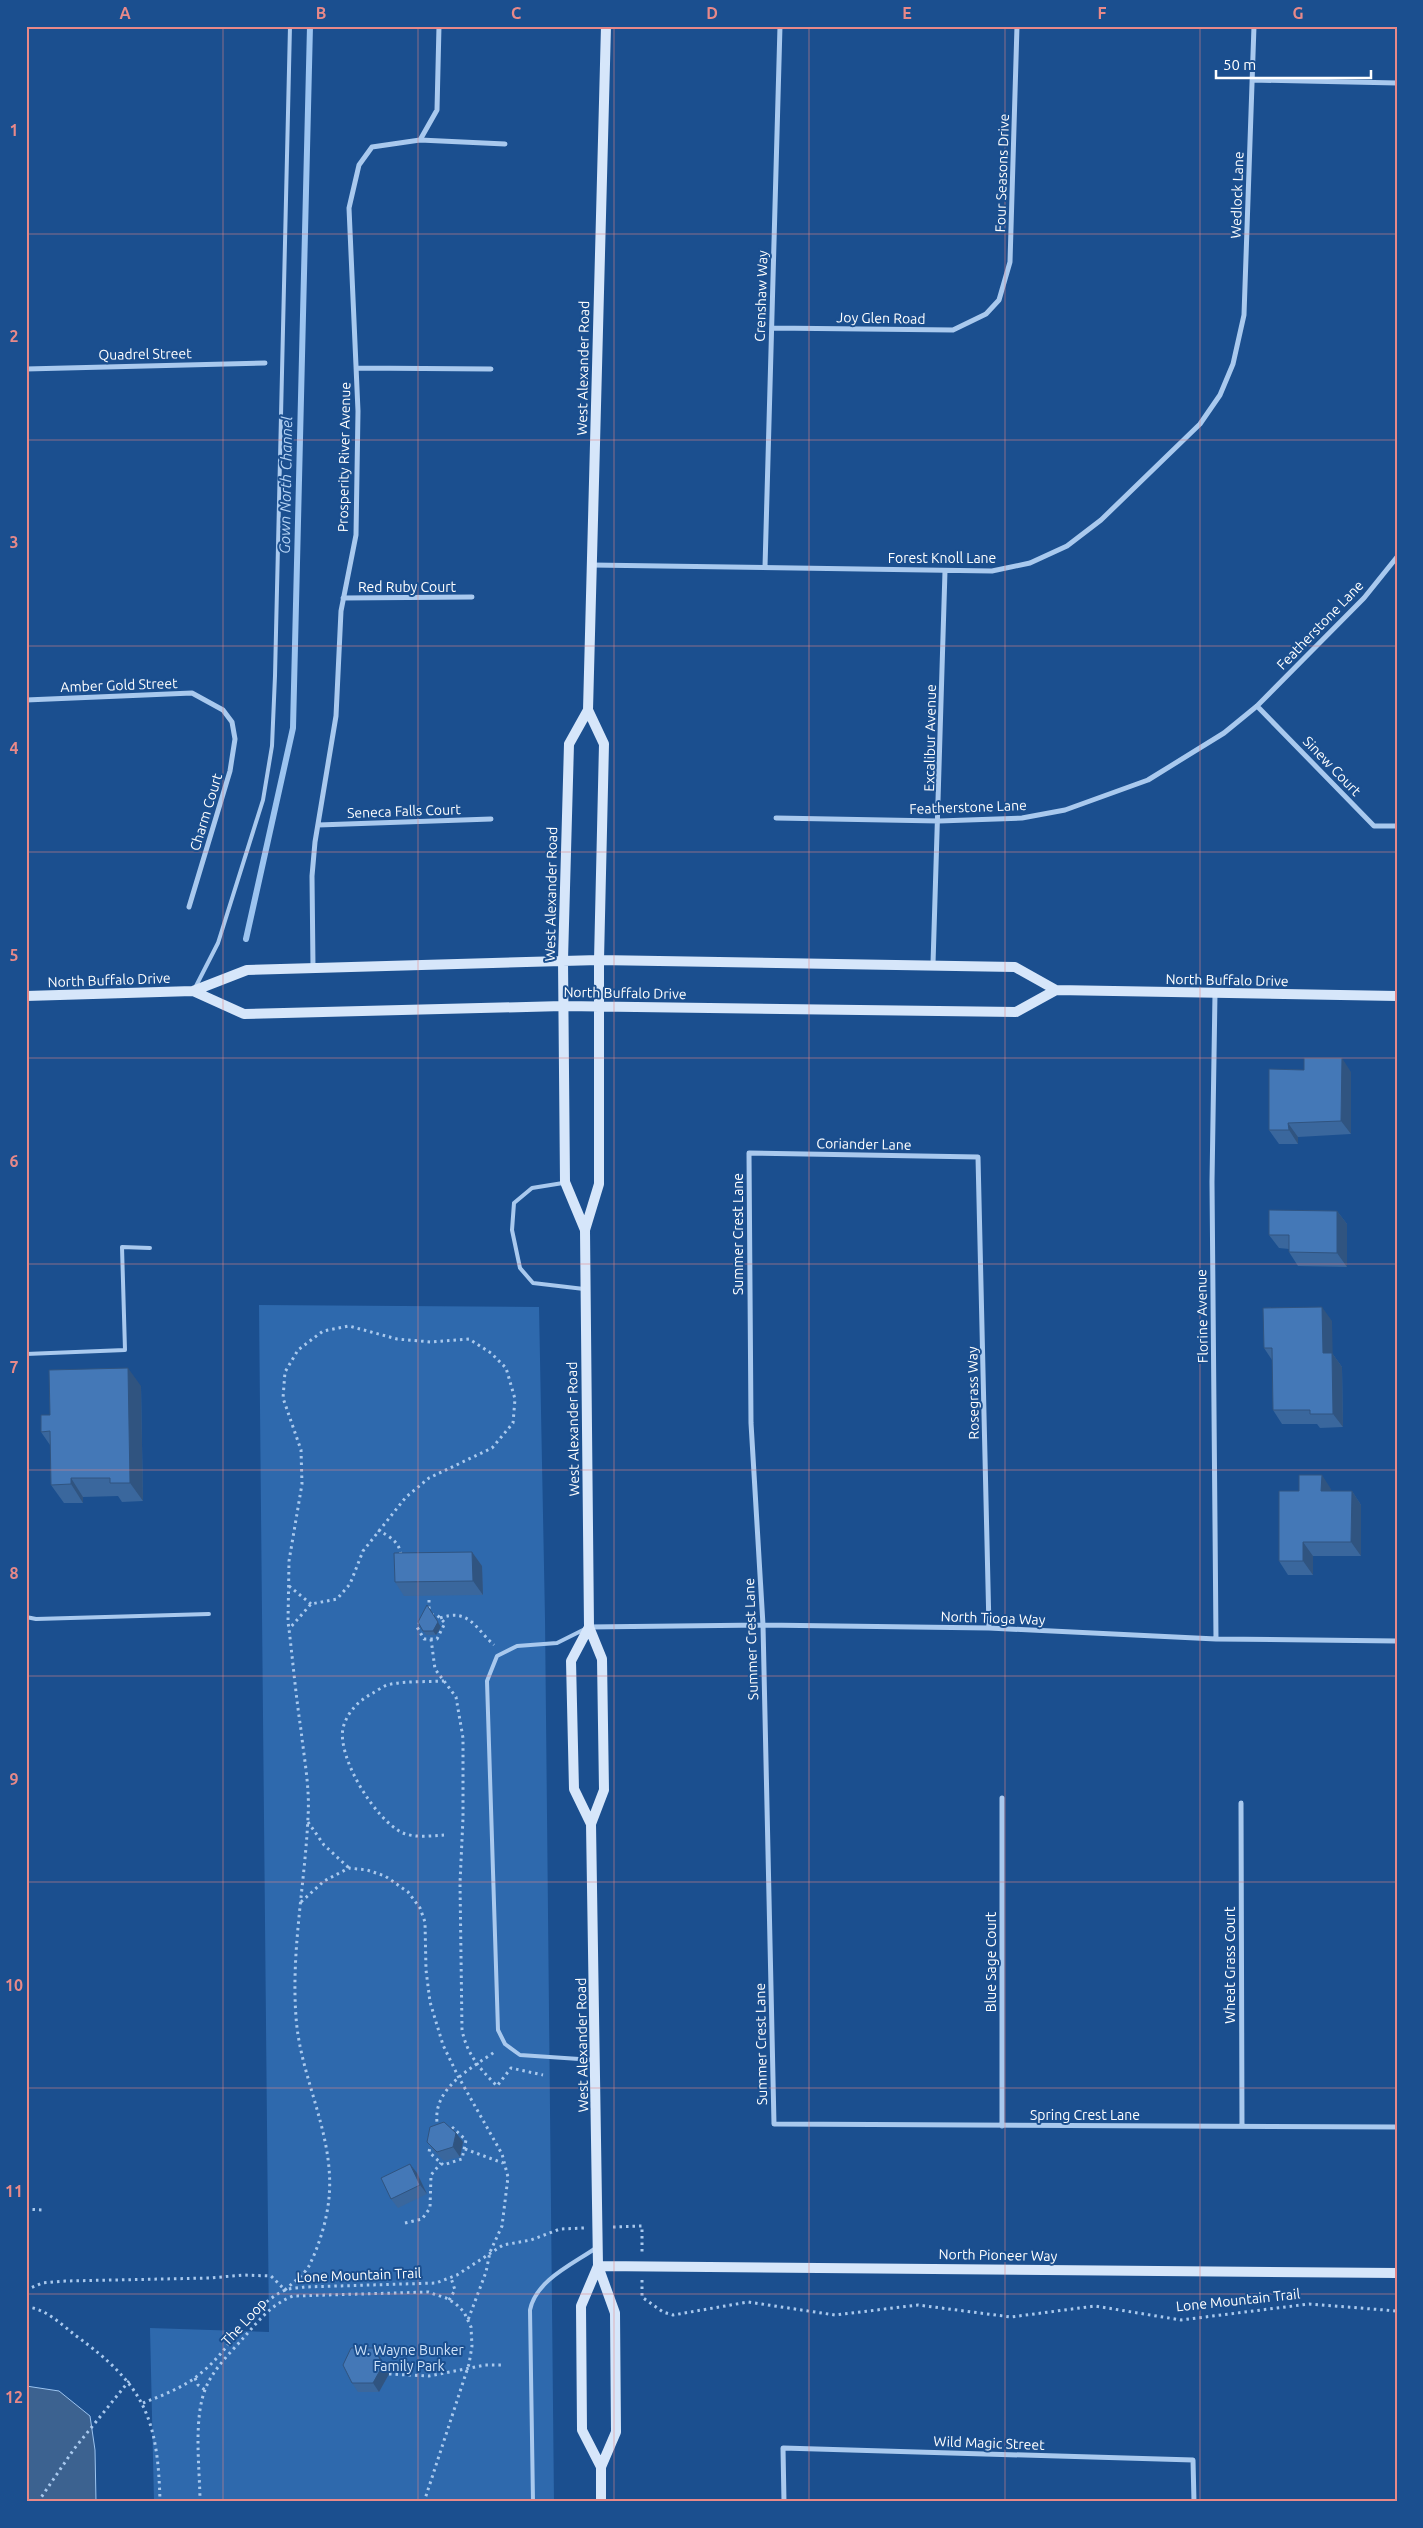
<svg xmlns="http://www.w3.org/2000/svg" width="1423" height="2528" font-family="Ubuntu,sans-serif">
	<style>
		.green { fill: #2e69ad }
		.water { fill: #3c6290; stroke: #9cc4f0 }
		.lines { fill: none; stroke-linecap: round; stroke-linejoin: round }
		.stream { stroke: #9cc4f0; stroke-width: 6 }
		.path { stroke: #a9c9ee; stroke-width: 3; stroke-dasharray: 2.5 4; stroke-linecap: butt }
		.lane { stroke: #a9c9ee; stroke-width: 4 }
		.street { stroke: #a9c9ee; stroke-width: 5 }
		.secondary { stroke: #d6e6fa; stroke-width: 10 }
		.wall { fill: #3a679d }
		.shaded-wall { fill: #305480 }
		.building { fill: #4478b7; stroke: #305480 }
		.grid { fill: none; stroke: #e88989; stroke-width: 1; stroke-opacity: 0.55 }
		.labels { text-anchor: middle; stroke-width: 4; stroke-linejoin: round; paint-order: stroke }
		.street-label { font-size: 14px; fill: #fff; stroke: #1b4f8f }
		.park-label { font-size: 14px; fill: #cfe3fa; stroke: #1b4f8f }
		.water-label { font-size: 15px; font-style: italic; fill: #b5d3f5; stroke: #1b4f8f }
		.neatline { fill: none; stroke: #e88989; stroke-width: 2 }
		.grid-label { font-size: 16px; text-anchor: middle; font-weight: bold; fill: #e88989 }
	</style>
	<rect width="100%" height="100%" fill="#1b4f8f"/>
	<!-- green -->
	<path class="green" d="M259 1305 539 1307 545 1618 554 2502H154L150 2328 269 2332Z"/>
	<!-- water -->
	<path class="water" d="M26 2386 59 2391 90 2416 95 2450 96 2502H26Z"/>
	<g class="lines">
		<!-- stream -->
		<path class="stream" d="M246 939 293 728 310 26"/>
		<!-- path -->
		<path class="path" d="M378 1530C390 1537 400 1542 401 1556
			M289 1586 311 1604
			M429 1600V1612
			M440 1618C469 1608 475 1628 494 1645
			M420 1622 417 1627 424 1639H437L445 1623 437 1615H431
			M431 1639 435 1669 456 1697 463 1738V1818L460 1883 462 2030C467 2054 479 2068 497 2086L511 2068 543 2075
			M308 1822 324 1845 349 1868
			M444 1835C431 1836 415 1838 403 1833 376 1821 337 1758 343 1728 347 1713 357 1702 371 1694 377 1691 384 1685 391 1684 408 1681 427 1682 444 1681
			M301 1902 324 1881 349 1868 367 1870 385 1876 408 1892 420 1908 425 1922 426 1970 430 2002 443 2045 458 2076 502 2154 508 2177 502 2226 490 2252 486 2272 468 2320
			M452 2127 466 2140 462 2159 443 2165 429 2152 433 2133Z
			M438 2128C429 2090 470 2069 496 2051
			M465 2149 503 2163
			M26 2209 43 2210
			M405 2223 422 2219 430 2208 431 2175 441 2163
			M613 2227 642 2226V2253
			M642 2280V2297L663 2312 673 2315 748 2302 835 2315 918 2305 1011 2317 1095 2306 1181 2320 1309 2304 1397 2311
			M26 2290 42 2283 65 2281 211 2278 243 2275 271 2276 285 2290C292 2283 304 2275 309 2266 319 2246 327 2220 329 2198 335 2135 300 2078 296 2017 291 1950 305 1884 308 1817 310 1788 304 1758 301 1730 296 1697 293 1663 289 1629L288 1622 289 1561 302 1484 301 1450 283 1398 285 1372 298 1350 323 1331 349 1326 397 1339 431 1342 469 1339 491 1353 506 1368 515 1399 513 1423 492 1448 429 1478 406 1497 363 1551 350 1584 337 1599 311 1604 289 1629
			M449 2300 455 2290 451 2278
			M26 2307C45 2308 61 2324 75 2335 144 2385 158 2417 160 2502
			M389 2374 429 2376 485 2365H503
			M195 2378 198 2385 205 2390
			M143 2403C163 2395 185 2387 201 2373 231 2349 248 2309 283 2291 289 2288 298 2288 305 2287L436 2283 457 2275 503 2245 531 2240 560 2229 584 2228
			M38 2502 74 2449 129 2381
			M200 2502C200 2468 192 2414 208 2383 217 2365 233 2350 246 2335 260 2319 272 2304 293 2296L428 2292 446 2298 456 2304 464 2312 471 2327 472 2346 469 2364 424 2502"/>
		<!-- lane -->
		<path class="lane" d="M195 988 218 943 263 800 272 746 275 676 290 26
			M563 1183 532 1188 514 1203 512 1230 520 1268 533 1283 584 1289
			M26 1354 125 1350 122 1247 150 1248
			M26 1617 36 1619 209 1614
			M585 1629 557 1643 517 1646 497 1656 487 1681 498 2030 505 2044 520 2055 594 2060
			M533 2502 530 2310C536 2280 573 2264 596 2248"/>
		<!-- street -->
		<path class="street" d="M1252 80 1397 83
			M420 140 505 144
			M772 328 953 330 986 314 999 300 1010 262 1017 26
			M356 368 491 369
			M26 369 265 363
			M592 565 992 571 1030 563 1067 546 1101 520 1200 424 1220 395 1233 364 1244 315 1254 26
			M765 567 780 26
			M343 598 472 597
			M26 700 192 693 223 710 232 722 235 739 230 771 189 907
			M1257 706 1374 826H1397
			M776 818 939 821 1022 818 1065 810 1148 780 1224 733 1257 706 1364 598 1397 557
			M318 825 491 819
			M933 964 945 571
			M313 967 312 876 315 842 336 716 341 611 356 535 358 411 349 208 359 165 372 147 420 140 437 110 439 26
			M1215 994 1212 1182 1216 1639
			M589 1627 763 1625 989 1628 1216 1639 1397 1641
			M989 1628 978 1157 749 1153 751 1423 763 1625 774 2124 1397 2127
			M1241 1803 1242 2126
			M1002 2126V1798
			M784 2502 783 2448 1193 2460 1194 2502"/>
		<!-- secondary -->
		<path class="secondary" d="M193 991 244 1014 563 1006 1016 1012 1056 990
			M26 996 193 991 247 970 599 960 1015 967 1056 990 1397 996
			M585 1230 565 1182 563 960 569 744 588 710
			M589 1627 571 1661 574 1789 591 1824
			M598 2266 1397 2273
			M598 2266 581 2306 582 2430 601 2467
			M601 2502V2467L616 2432 615 2313 598 2266 591 1824 604 1790 602 1659 589 1627 585 1230 599 1184V960L604 744 588 710 606 26"/>
	</g>
	<!-- wall -->
	<path class="wall" d="M1351 1072V1134L1298 1137V1144H1279L1269 1130Z
		M1337 1211 1347 1224V1267L1298 1266 1289 1252V1249L1279 1248 1269 1235Z
		M1332 1321V1353L1342 1367 1343 1427 1320 1428 1317 1424H1282L1273 1410 1272 1360 1264 1348Z
		M141 1386 143 1501 122 1502 118 1496 83 1497V1503H64L51 1485 50 1445 41 1432 50 1415Z
		M1331 1489V1491H1352L1361 1505V1556H1313V1575H1288L1279 1561 1299 1491Z
		M472 1552 482 1566 483 1595 404 1596 395 1582Z
		M441 1627 436 1635H426L423 1631Z
		M456 2133 463 2142 460 2157 444 2161 434 2151 427 2142Z
		M410 2164 417 2173 427 2194 398 2208 391 2199Z
		M374 2348 380 2357 389 2374 379 2392H358L352 2383Z"/>
	<!-- shaded-wall -->
	<path class="shaded-wall" d="M1342 1058 1351 1072V1134L1341 1121Z
		M1288 1123 1298 1137V1144L1289 1130Z
		M1337 1211 1347 1224V1267L1337 1253Z
		M1322 1307 1332 1321 1333 1367 1323 1353Z
		M1332 1353 1342 1367 1343 1427 1333 1414Z
		M128 1368 141 1386 143 1501 130 1483Z
		M1322 1475 1331 1489V1505L1321 1491Z
		M71 1478 83 1497V1503L71 1484Z
		M1352 1491 1361 1505V1556L1351 1542Z
		M1303 1542 1313 1556V1575L1303 1561Z
		M472 1552 482 1566 483 1595 473 1581Z
		M427 1605 441 1627 436 1635 433 1631Z
		M456 2133 463 2142 460 2157 453 2147Z
		M410 2164 417 2173 427 2194 420 2185Z
		M374 2348 380 2357 389 2374 379 2392 373 2383Z"/>
	<!-- building -->
	<path class="building" d="M1304 1058H1342L1341 1121 1288 1123 1289 1130H1269V1069L1304 1070Z
		M1269 1210 1337 1211V1253L1289 1252V1235H1269Z
		M1322 1307 1323 1353H1332L1333 1414H1310V1410H1273L1272 1348H1264L1263 1308Z
		M128 1368 130 1483H110V1478H71V1484L51 1485 50 1431 41 1432V1415H50L49 1370Z
		M1299 1475H1322L1321 1491H1352L1351 1542H1303V1561H1279V1491H1299Z
		M472 1552 473 1581 395 1582 394 1553Z
		M427 1605 438 1622 433 1631H423L418 1622Z
		M444 2122 456 2133 453 2147 437 2152 427 2142 430 2127Z
		M410 2164 420 2185 391 2199 381 2178Z
		M351 2348H374L383 2365 373 2383H352L343 2365Z"/>
	<!-- grid -->
	<path class="grid" d="M223 26V2502M418 26V2502M614 26V2502M809 26V2502M1005 26V2502M1200 26V2502M26 234H1397M26 440H1397M26 646H1397M26 852H1397M26 1058H1397M26 1264H1397M26 1470H1397M26 1676H1397M26 1882H1397M26 2088H1397M26 2294H1397"/>
	<g class="labels">
		<!-- street labels -->
		<g class="street-label">
			<text transform="translate(1002 173) rotate(-88)" y="5">Four Seasons Drive</text>
			<text transform="translate(1237 195) rotate(-88)" y="5">Wedlock Lane</text>
			<text transform="translate(761 296) rotate(-88)" y="5">Crenshaw Way</text>
			<text transform="translate(881 318) rotate(1)" y="5">Joy Glen Road</text>
			<text transform="translate(145 354) rotate(-1)" y="5">Quadrel Street</text>
			<text transform="translate(583 368) rotate(-89)" y="5">West Alexander Road</text>
			<text transform="translate(344 457) rotate(-89)" y="5">Prosperity River Avenue</text>
			<text x="942" y="563">Forest Knoll Lane</text>
			<text x="407" y="592">Red Ruby Court</text>
			<text transform="translate(1320 625) rotate(-46)" y="5">Featherstone Lane</text>
			<text transform="translate(119 685) rotate(-2)" y="5">Amber Gold Street</text>
			<text transform="translate(930 738) rotate(-89)" y="5">Excalibur Avenue</text>
			<text transform="translate(1332 766) rotate(46)" y="5">Sinew Court</text>
			<text transform="translate(968 807) rotate(-2)" y="5">Featherstone Lane</text>
			<text transform="translate(404 811) rotate(-2)" y="5">Seneca Falls Court</text>
			<text transform="translate(206 812) rotate(-73)" y="5">Charm Court</text>
			<text transform="translate(551 894) rotate(-89)" y="5">West Alexander Road</text>
			<text transform="translate(109 980) rotate(-2)" y="5">North Buffalo Drive</text>
			<text transform="translate(1227 980) rotate(1)" y="5">North Buffalo Drive</text>
			<text transform="translate(625 993) rotate(1)" y="5">North Buffalo Drive</text>
			<text transform="translate(864 1144) rotate(1)" y="5">Coriander Lane</text>
			<text transform="translate(738 1234) rotate(-90)" y="5">Summer Crest Lane</text>
			<text transform="translate(1202 1316) rotate(-91)" y="5">Florine Avenue</text>
			<text transform="translate(973 1393) rotate(-91)" y="5">Rosegrass Way</text>
			<text transform="translate(573 1429) rotate(-91)" y="5">West Alexander Road</text>
			<text transform="translate(993 1618) rotate(2)" y="5">North Tioga Way</text>
			<text transform="translate(751 1639) rotate(-92)" y="5">Summer Crest Lane</text>
			<text transform="translate(991 1962) rotate(-90)" y="5">Blue Sage Court</text>
			<text transform="translate(1230 1965) rotate(-90)" y="5">Wheat Grass Court</text>
			<text transform="translate(761 2044) rotate(-91)" y="5">Summer Crest Lane</text>
			<text transform="translate(582 2045) rotate(-91)" y="5">West Alexander Road</text>
			<text x="1085" y="2120">Spring Crest Lane</text>
			<text transform="translate(998 2255) rotate(1)" y="5">North Pioneer Way</text>
			<text transform="translate(359 2275) rotate(-2)" y="5">Lone Mountain Trail</text>
			<text transform="translate(1238 2300) rotate(-6)" y="5">Lone Mountain Trail</text>
			<text transform="translate(244 2322) rotate(-47)" y="5">The Loop</text>
			<text transform="translate(989 2443) rotate(2)" y="5">Wild Magic Street</text>
		</g>
		<!-- park labels -->
		<g class="park-label">
			<text x="409" y="2355">W. Wayne Bunker<tspan x="409" dy="16">Family Park</tspan></text>
		</g>
		<!-- water labels -->
		<g class="water-label">
			<text transform="translate(286 485) rotate(-89)" y="5">Gown North Channel</text>
		</g>
	</g>
	<!-- border -->
	<rect width="1423" height="2528" fill="none" stroke="#1b4f8f" stroke-width="55"/>
	<!-- scale -->
	<path d="M1216 70v8h155v-8" fill="none" stroke="#ffffff" stroke-width="2.5"/>
	<text x="1223" y="70" font-size="15" fill="#ffffff" stroke="#1b4f8f" stroke-width="4" paint-order="stroke">50 m</text>
	<rect x="28" y="28" width="1368" height="2472" class="neatline"/>
	<g class="grid-label">
		<text x="125" y="19">A</text>
		<text x="321" y="19">B</text>
		<text x="516" y="19">C</text>
		<text x="712" y="19">D</text>
		<text x="907" y="19">E</text>
		<text x="1102" y="19">F</text>
		<text x="1298" y="19">G</text>
		<text x="14" y="136">1</text>
		<text x="14" y="342">2</text>
		<text x="14" y="548">3</text>
		<text x="14" y="754">4</text>
		<text x="14" y="961">5</text>
		<text x="14" y="1167">6</text>
		<text x="14" y="1373">7</text>
		<text x="14" y="1579">8</text>
		<text x="14" y="1785">9</text>
		<text x="14" y="1991">10</text>
		<text x="14" y="2197">11</text>
		<text x="14" y="2403">12</text>
	</g>
</svg>
